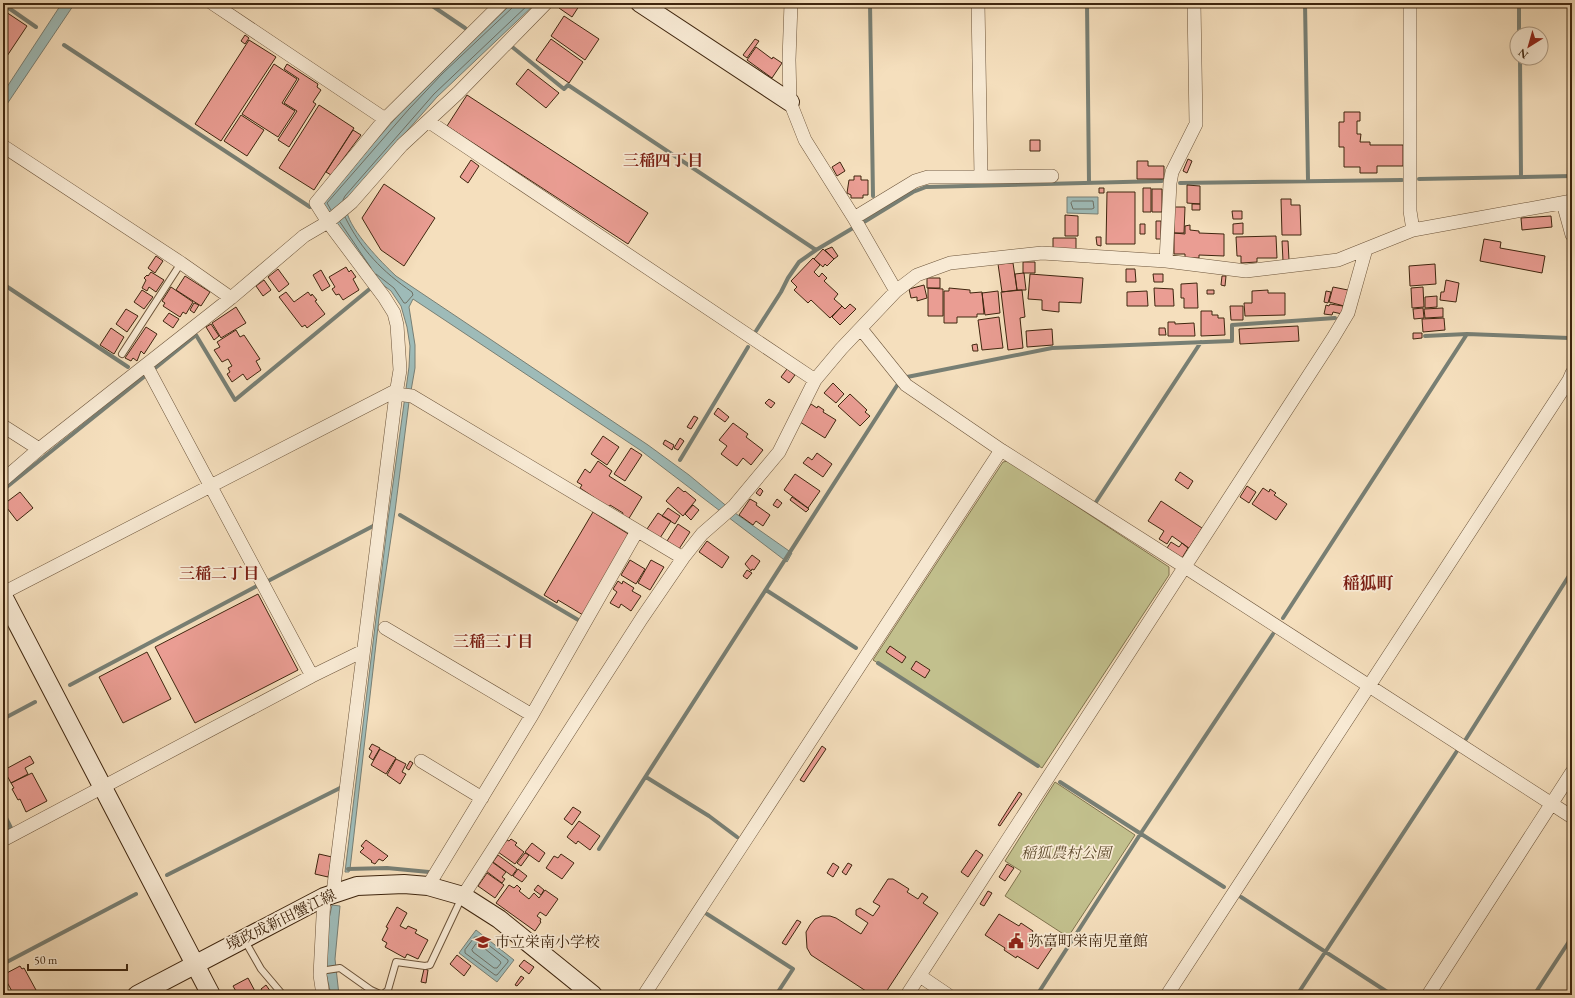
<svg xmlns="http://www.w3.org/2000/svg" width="1575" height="998" font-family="'EB Garamond','Noto Serif JP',serif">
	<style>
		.green { fill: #c2c08d; stroke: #80734e }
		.water { fill: #9ebbb8; stroke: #787f74 }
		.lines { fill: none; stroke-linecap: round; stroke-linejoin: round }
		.shore { stroke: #6e7064; stroke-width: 1 }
		.stream { stroke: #787f74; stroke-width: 4 }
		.building { fill: #ea9d93; stroke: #3f260f }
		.lane-casing { stroke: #6c543a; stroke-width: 8 }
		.street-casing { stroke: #6c543a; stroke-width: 14 }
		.secondary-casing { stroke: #3f260f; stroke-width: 20 }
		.lane { stroke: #f8ead4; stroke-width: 6 }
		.street { stroke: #f8ead4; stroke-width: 13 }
		.secondary { stroke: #f8ead4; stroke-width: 18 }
		.labels { text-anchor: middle; stroke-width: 3.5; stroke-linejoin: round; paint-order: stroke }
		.park-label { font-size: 15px; font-style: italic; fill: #604c2e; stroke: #f8ead4 }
		.street-label { font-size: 15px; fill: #3f260f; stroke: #f8ead4 }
		.poi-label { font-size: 15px; fill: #3f260f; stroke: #f8ead4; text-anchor: start }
		.neighbourhood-label { font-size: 16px; font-weight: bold; fill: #7a1f14; stroke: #f8ead4 }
		.quarter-label { font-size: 17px; font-weight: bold; fill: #7a1f14; stroke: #f8ead4 }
	</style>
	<rect width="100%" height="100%" fill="#f5dfbd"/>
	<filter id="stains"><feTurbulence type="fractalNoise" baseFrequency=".005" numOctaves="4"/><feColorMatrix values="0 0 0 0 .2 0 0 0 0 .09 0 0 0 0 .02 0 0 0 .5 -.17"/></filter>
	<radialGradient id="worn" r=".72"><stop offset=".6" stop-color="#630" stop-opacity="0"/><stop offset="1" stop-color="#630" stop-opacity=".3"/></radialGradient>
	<!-- green -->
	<path class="green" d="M1008 461 1169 567V575L1042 768 873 660 1003 462Z
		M1055 782 1135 835 1068 937 1005 896 1021 871 1005 861Z"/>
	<!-- water -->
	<path class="water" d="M62 3H75L3 110V93Z
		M512 3H536L437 97 347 199C347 203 346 208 347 212 351 231 381 262 396 276L648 445 689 475 735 513 792 553 787 562 640 450 413 299 409 307 415 345V368L409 402 395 511 379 618 350 869 349 872H345L388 520 409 367 410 346 407 327 401 306 391 291 373 277 321 204 406 106Z
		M1067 197H1098V214L1067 213Z
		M332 905 340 906 335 959 339 995H331L326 973 329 919Z
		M476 930 514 960 497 982 459 953Z"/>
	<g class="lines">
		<!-- shore -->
		<path class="shore" d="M343 200 345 196 434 94 530 3
			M1073 201H1093L1094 208 1092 209H1073L1071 203Z
			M331 210 327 203 409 109 442 74 513 7 514 3
			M345 217C362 251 382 271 412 292L413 295 406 303H404L394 288 376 274
			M340 222 371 268
			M475 937H478L508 960V962L497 975H495L465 953V950Z
			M476 944H479L500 961 501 963 497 968H494L473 952 472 950Z"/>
		<!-- stream -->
		<path class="stream" d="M428 3 465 28
			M870 3 873 196
			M1087 3 1089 183
			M1305 3 1308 180
			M1519 3V34
			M3 4 36 27
			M64 45 310 207
			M511 46 564 89 568 85 816 250
			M1520 58 1521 177
			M1419 179 1572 176
			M1180 183 1402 180
			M864 222 913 192 926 187 1162 181
			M3 284 128 367
			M756 331 781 292 788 278 799 262 816 250 853 228
			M1425 336 1467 334 1569 338
			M154 369 196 335 235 400 372 287
			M907 377 1052 348 1232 341V325L1335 318
			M680 460 748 347
			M3 490 145 376
			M1096 502 1201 342
			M400 515 580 621
			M268 581 377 524
			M766 590 856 648
			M1283 618 1467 334
			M878 663 1038 766
			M70 685 257 586
			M3 719 35 702
			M1466 739 1572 571
			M646 777 709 816 737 837
			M1060 782 1224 887
			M3 812 11 828 3 832
			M599 849 898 384
			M348 869 387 868 429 872
			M167 875 344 786
			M1241 897 1392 995
			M707 914 793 969 776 995
			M3 964 136 894
			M1037 995 1141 833 1273 634
			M1297 995 1457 751
			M1534 995 1572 937"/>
	</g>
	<!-- building -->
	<path class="building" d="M563 3H581L572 17 559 8Z
		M3 10 27 26 3 62Z
		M564 16 599 39 585 60 551 36Z
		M245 35 249 38 245 44 241 41Z
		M551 39 583 62 569 83 536 60Z
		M755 39 759 41 747 58 743 55Z
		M249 40 276 57 221 141 195 124Z
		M756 47 772 59 773 57 782 63 772 78 747 60Z
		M274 64 297 79 282 103 295 111 278 137 242 114Z
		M287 64 318 84 317 87 321 90 313 102 316 104 289 147 278 140 297 111 284 103 299 79 284 69Z
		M528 69 559 93 546 108 516 84Z
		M467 95 648 213 628 244 447 126Z
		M319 105 354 128 314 190 279 168Z
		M1344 112H1360V121H1357V134H1361L1360 142H1370V145H1403V166H1377V173H1360V167H1344V147H1339V122H1344Z
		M241 115 264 130 247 156 224 141Z
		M353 130 361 135 331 175 326 172Z
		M1030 140H1040V151H1030Z
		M1188 159 1192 161 1187 173 1183 171Z
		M471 160 479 166 468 183 460 177Z
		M1137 161H1148V166H1164V179H1137Z
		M840 162 845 171 837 176 832 167Z
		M854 176H861V180H868V195H863V198H851V195L847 193 849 180H854Z
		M384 184 435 218 404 266 381 250 362 218Z
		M1187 185 1200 186V204L1187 203Z
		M1099 188H1104V193H1099Z
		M1143 188H1151V212H1143Z
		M1152 189H1162V212H1152Z
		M1107 192H1135V244H1106Z
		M1281 199H1291V205H1300L1301 235H1282Z
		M1192 204H1200V210H1192Z
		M1174 207H1185L1184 233H1174Z
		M1232 211H1242V219H1233Z
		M1065 215 1078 216V236H1065Z
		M1551 216 1552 227 1522 230 1521 218Z
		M1156 221H1161V239H1156Z
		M1243 223V234H1233V224Z
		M1140 224H1145V234H1140Z
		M1190 225V230L1199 231V233L1224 234V256L1199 255V258H1185V254H1174V233L1185 234V226Z
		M1276 236 1277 258H1257V262L1241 263V256H1237L1236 237Z
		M1096 237H1101V246L1097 245Z
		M1053 238H1076V249H1053Z
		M1484 239 1501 242 1500 248 1545 256 1542 273 1480 261Z
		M1282 241H1288L1289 260 1283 261Z
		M832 247 838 256 834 259 825 250Z
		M823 249 834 259 827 266 825 264 823 267 814 259Z
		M156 256 163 261 155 273 148 268Z
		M813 258 820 265 814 272 819 277 822 273 827 278 824 281 838 294 834 299 842 306 830 318 811 300 808 303 794 290 797 287 791 281Z
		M1023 262H1035V273H1023Z
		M1013 263 1017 290 1002 292 998 264Z
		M1435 264 1436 284 1410 286 1409 266Z
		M346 267 349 272 351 270 356 277 353 279 359 290 343 300 339 294 336 295 332 289 335 287 329 277Z
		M278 269 289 284 279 292 268 277Z
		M1126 269H1135L1136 282H1126Z
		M321 270 330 286 322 291 313 275Z
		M151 272 164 280 156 292 149 287 147 291 142 288 146 280 144 278 147 275 148 276Z
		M1024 273 1026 290H1017L1015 274Z
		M1030 274 1083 278 1081 303 1059 302V312L1042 310V300L1028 299Z
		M1153 274H1163V282H1154Z
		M185 276 210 292 201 306 176 290Z
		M1222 276H1226L1225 286 1221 285Z
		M927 278H940V288H927Z
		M264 280 271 290 263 296 256 286Z
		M1446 280 1459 283 1456 302 1440 300 1441 292H1444Z
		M1197 283 1198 308H1184V298H1181V284Z
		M924 285 927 298 917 301V297L911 298 909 289Z
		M171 287 193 302 186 314 183 312 180 317 163 306 165 303 162 301Z
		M1333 287 1348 290 1344 306 1329 302Z
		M1423 287 1424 307 1412 308 1411 288Z
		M928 288 943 289V316H928Z
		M949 288 970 290V293L982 292 984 314H977V317H957V323H944V291H949Z
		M1154 288 1173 289 1174 306H1155Z
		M142 290 153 297 144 309 134 302Z
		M1022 290 1025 317 1020 318 1023 348 1008 350 1001 292Z
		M1207 290H1214V294H1207Z
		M1268 290V293H1285V315L1245 316 1244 303H1252V291Z
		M998 291 1000 313 985 315 982 293Z
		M1147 291 1148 306H1127V292Z
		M1326 291 1331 292 1328 303 1324 302Z
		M286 292 294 302 308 292 311 296 312 294 317 300 315 301 325 314 307 328 305 325 302 327 279 297Z
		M1437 296V307L1425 308V297Z
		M194 303 199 305 194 313 190 310Z
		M850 304 856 309 840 325 832 317 842 306 845 309Z
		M1330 304 1343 306 1342 314 1333 312 1332 315 1324 314 1326 305 1329 306Z
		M1230 306H1243V320H1231Z
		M236 307 246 323 221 338 212 323Z
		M1423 308 1424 318 1414 319 1413 309Z
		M1443 308V317L1425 318 1424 309Z
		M126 309 138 316 127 332 116 324Z
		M1201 311H1212V315H1218V318H1224L1225 335 1201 336Z
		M169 313 179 319 173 328 163 321Z
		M999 317 1003 348 982 350 978 320Z
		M1444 318 1445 330 1423 332 1422 319Z
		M1168 322H1175V324L1194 323 1195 336H1168Z
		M211 324 219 336 214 340 206 327Z
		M1298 326 1299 341 1240 344 1239 329Z
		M146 327 157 334 144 354 141 351 137 361 133 358 131 361 125 358Z
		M111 328 124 337 114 354 100 345Z
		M1159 328H1165L1166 335H1159Z
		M1052 329 1053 345 1027 347 1026 331Z
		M236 330 240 337 244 335 260 359 256 361 261 370 247 380 243 374 232 382 227 374 230 372 228 368 232 366 228 359 222 362 214 350 220 347 217 342Z
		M1413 333H1422V338L1413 339Z
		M977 344 978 351H973L972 345Z
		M787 369 795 375 789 383 781 377Z
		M833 383 844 394 836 403 824 393Z
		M850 394 867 410 865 412 870 416 860 426 838 406Z
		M769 399 775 403 771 408 765 403Z
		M811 404 817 408 818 406 824 410 823 412 836 420 825 438 800 422Z
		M718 408 729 417 725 422 714 414Z
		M694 416 698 418 691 429 687 427Z
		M733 423 748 434 746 437 763 450 751 465 743 458 737 466 721 454 727 446 719 440Z
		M603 436 619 447 607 465 591 454Z
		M680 438 684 441 678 450 674 448Z
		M665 440 674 445 672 450 663 444Z
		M631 448 642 455 625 481 614 474Z
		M817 453 832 464 823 477 803 463 808 457 812 460Z
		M598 461 612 471 609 476 642 497 628 520 622 516 623 513 610 505 608 509 594 499 595 498 580 488 582 485 577 482 585 469 590 473Z
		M1180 472 1193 481 1188 489 1175 480Z
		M795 474 820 491 808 508 784 490Z
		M1247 486 1256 492 1249 503 1240 497Z
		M678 487 684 492 685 491 696 500 683 516 666 501Z
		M760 488 763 491 760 496 756 493Z
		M1263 488 1269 492 1270 489 1276 493 1274 495 1287 504 1276 520 1252 504Z
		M20 492 33 508 17 521 4 504Z
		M792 497 809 509 806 512 790 500Z
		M750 499 757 503 756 505 770 515 763 526 756 521 753 525 739 515Z
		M777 499 782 503 778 508 773 505Z
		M1161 501 1202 528 1189 548 1172 536 1167 544 1159 539 1164 531 1148 521Z
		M693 505 699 510 691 520 685 514Z
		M668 508 680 516 675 524 662 516Z
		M593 512 630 535 583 615 558 600 557 603 544 595Z
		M658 513 671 521 660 538 647 529Z
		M678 524 690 532 679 549 667 541Z
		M707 541 729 557 722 568 699 552Z
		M1171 542 1179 547 1182 543 1188 548 1182 558 1167 548Z
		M752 555 760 561 754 570 752 569 751 571 745 564Z
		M630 560 645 569 636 584 621 575Z
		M651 560 664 567 650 590 638 583Z
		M747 570 752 573 747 579 743 576Z
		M618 581 622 584 623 581 634 588 632 591 641 596 631 611 621 604 619 608 610 603 617 592 613 589Z
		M258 594 298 670 195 723 155 647Z
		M890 646 906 657 902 663 886 652Z
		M147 652 171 699 123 723 99 677Z
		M916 661 930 670 925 678 911 669Z
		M372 744 380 748 373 760 369 757 372 751 369 749Z
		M822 746 826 749 804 782 800 780Z
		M380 749 396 758 386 774 371 765Z
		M30 756 34 763 25 768 28 774 11 783 4 770Z
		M396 759 406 764 402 772 406 774 400 784 387 775Z
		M410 761 413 763 409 770 406 768Z
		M32 773 47 801 26 812 20 799 18 800 12 789 14 788 11 783Z
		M1019 792 1022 794 1000 826 998 825Z
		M573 807 581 812 572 825 564 819Z
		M579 821 600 836 590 850 578 841 576 844 567 837Z
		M511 839 517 843 515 845 524 852 515 864 498 852 507 840 509 841Z
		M366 840 388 856 383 861 379 859 375 864 371 862 372 861 360 852 364 848 361 846Z
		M532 843 545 853 539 862 525 852Z
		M976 850 983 855 968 877 961 872Z
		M525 853 529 855 521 866 517 863Z
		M319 854 332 857 328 877 315 874Z
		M561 854 574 863 562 879 546 868 554 856 558 858Z
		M498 855 517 869 512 876 493 862Z
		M492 862 506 872 502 877 505 879 502 883 486 871Z
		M833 863 839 867 833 877 827 873Z
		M848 863 852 865 846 875 842 872Z
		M1007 864 1014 868 1005 881 999 877Z
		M518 869 527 876 522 882 513 876Z
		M487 873 504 885 495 898 478 886Z
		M888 879H893L909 889 907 892 918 899 922 893 928 897 923 903 938 913 884 995H872L811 955 807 948 806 932 810 925 815 919 822 916H830L836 918 861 934 868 923 856 915V910L860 908 873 916 880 906 873 902Z
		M509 885 514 888 517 885 521 889 519 891 529 899 534 893 539 898 545 890 558 899 546 916 540 912 537 916 541 919 540 921 541 922 535 931 496 903Z
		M538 885 544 890 541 895 534 890Z
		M988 891 992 893 984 906 980 904Z
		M397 907 407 913 400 926 406 929 408 926 417 930 415 933 428 940 418 959 407 954 405 958 385 947 387 943 382 940 388 928 386 927Z
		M999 914 1019 926 1021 923 1033 931 1031 934 1052 948 1038 969 1017 956 1016 958 1004 950 1005 948 985 935Z
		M797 920 801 922 786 945 782 943Z
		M457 955 471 966 464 976 450 964Z
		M524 960 534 967 529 974 519 966Z
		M20 966 22 969 24 968 36 990 26 995H14L3 975Z
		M424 969 428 970 426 983 421 982Z
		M521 976 524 978 517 986 515 985Z
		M248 978 256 993 253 995H238L233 986Z
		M266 985 273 995H260L263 993 261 989Z
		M361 990 371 995H360L359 994Z"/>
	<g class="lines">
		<!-- lane casing -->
		<g class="lane-casing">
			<path id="lane" d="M122 354 181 263
				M245 941 261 969 283 995
				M320 971 340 968 371 990 382 995 388 990 396 962 425 966 430 965 462 897"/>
		</g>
		<!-- street casing -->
		<g class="street-casing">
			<path id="street" d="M212 3 385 119 502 3
				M791 3 789 60 790 102 805 140 854 218 896 291
				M1410 3V211L1413 230
				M428 121 815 380
				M3 146 181 263 231 298
				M981 177 1052 176
				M1563 203 1572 235
				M854 218 915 181 928 177H981L978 3
				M1166 261 1170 183 1172 172 1196 124 1194 3
				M861 329 906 385 1001 450 1185 567 1572 817
				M146 365 312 676
				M396 394 412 396 683 558
				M3 426 39 449
				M3 480 39 449 231 298 304 236 328 222 352 202 402 145 458 93 546 3
				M3 593 397 390
				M385 628 532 715
				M421 761 482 798
				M3 840 312 676 363 651
				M428 886 532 715 637 531
				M333 893 396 394 400 370 397 325 394 313 384 297 328 222 316 203 385 119
				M463 896 642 618 683 558 702 534 734 506 779 452 815 380 841 349 896 291 917 275 950 263 1042 253 1166 261 1246 271 1338 260 1413 230 1572 201
				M920 976 948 995
				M323 995 320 975 324 897
				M644 995 1001 450
				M907 995 1333 338 1348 313 1366 249
				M1167 995 1569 380 1572 373
				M1428 995 1572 772"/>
		</g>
		<!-- secondary casing -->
		<g class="secondary-casing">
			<path id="secondary" d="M640 3 790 102
				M3 596 211 995
				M137 995 324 897 357 886 404 884 428 886 463 896 499 919 593 995"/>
		</g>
		<!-- lane -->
		<use href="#lane" class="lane"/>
		<!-- street -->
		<use href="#street" class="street"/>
		<!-- secondary -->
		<use href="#secondary" class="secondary"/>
	</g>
	<!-- icons -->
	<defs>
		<g id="civic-bare" transform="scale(1.2)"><path d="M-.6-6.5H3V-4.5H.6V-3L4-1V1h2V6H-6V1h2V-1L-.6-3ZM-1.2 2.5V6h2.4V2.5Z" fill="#8f2418" stroke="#f8ead4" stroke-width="2.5" paint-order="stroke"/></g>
		<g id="school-bare" transform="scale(1.2)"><path d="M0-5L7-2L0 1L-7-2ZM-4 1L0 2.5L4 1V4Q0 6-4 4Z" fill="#8f2418" stroke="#f8ead4" stroke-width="2.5" paint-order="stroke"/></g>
	</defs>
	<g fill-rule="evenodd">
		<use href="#civic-bare" x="1016" y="941"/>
		<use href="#school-bare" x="483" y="942"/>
	</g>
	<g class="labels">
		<!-- park labels -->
		<g class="park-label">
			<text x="1066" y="858">稲狐農村公園</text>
		</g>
		<!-- street labels -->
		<g class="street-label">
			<text transform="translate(281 920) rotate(-26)" y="5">境政成新田蟹江線</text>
		</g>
		<!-- poi labels -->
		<g class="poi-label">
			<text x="1028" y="946">弥富町栄南児童館</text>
			<text x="495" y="947">市立栄南小学校</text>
		</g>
		<!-- neighbourhood labels -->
		<g class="neighbourhood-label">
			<text x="663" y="166">三稲四丁目</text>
			<text x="219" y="579">三稲二丁目</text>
			<text x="493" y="647">三稲三丁目</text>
		</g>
		<!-- quarter labels -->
		<g class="quarter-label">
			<text x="1368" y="589">稲狐町</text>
		</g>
	</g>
	<!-- margin -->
	<rect width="1575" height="998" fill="none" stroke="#f5dfbd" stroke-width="16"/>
	<rect x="4" y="4" width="1567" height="990" fill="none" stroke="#3f260f" stroke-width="2"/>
	<rect x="8" y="8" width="1559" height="982" fill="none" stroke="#3f260f"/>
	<!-- north arrow -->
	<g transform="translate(1529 46) rotate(217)"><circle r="19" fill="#f8ead4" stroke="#ae9c85"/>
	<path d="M0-3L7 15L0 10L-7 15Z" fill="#8f2418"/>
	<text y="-6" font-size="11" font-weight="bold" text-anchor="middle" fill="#3f260f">N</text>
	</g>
	<!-- scale -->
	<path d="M28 964v6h99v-6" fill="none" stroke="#3f260f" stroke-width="2"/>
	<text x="34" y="964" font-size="12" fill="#3f260f" stroke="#f8ead4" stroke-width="3" paint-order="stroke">50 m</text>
	<rect width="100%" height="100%" filter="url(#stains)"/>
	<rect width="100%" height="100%" fill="url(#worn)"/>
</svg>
